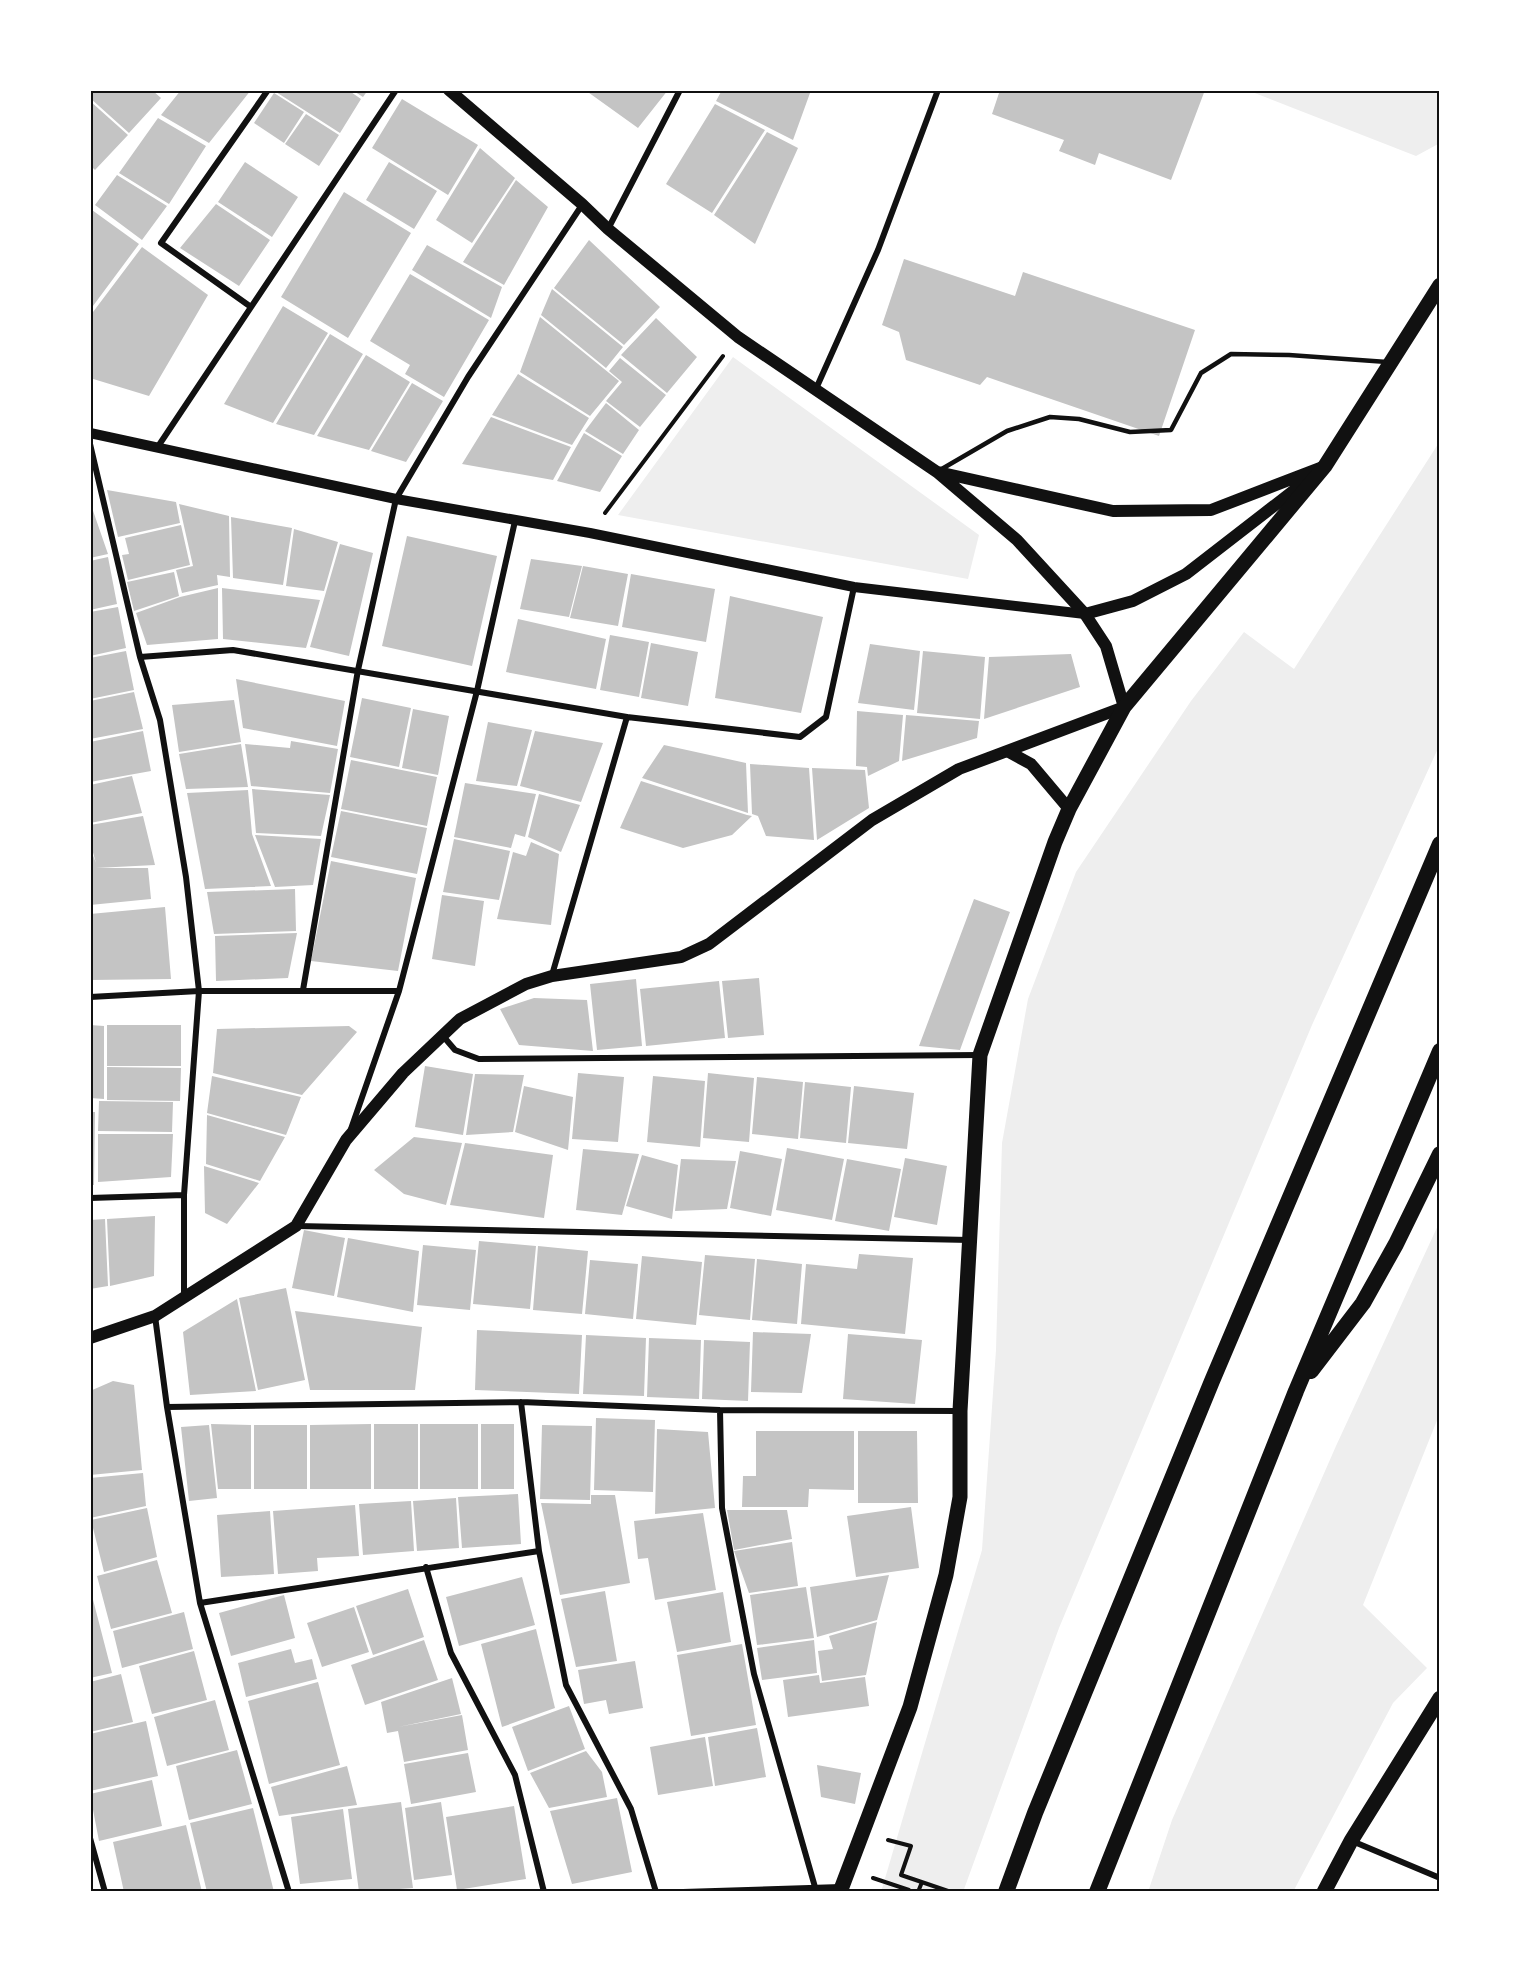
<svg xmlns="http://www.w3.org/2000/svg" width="1530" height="1982" font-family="Ubuntu,sans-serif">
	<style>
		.green { fill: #eee }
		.building { fill: #c4c4c4 }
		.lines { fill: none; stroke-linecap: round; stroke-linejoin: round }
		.path { stroke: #111; stroke-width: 4 }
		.service { stroke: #111; stroke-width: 4.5 }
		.minor { stroke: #111; stroke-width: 6 }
		.tertiary { stroke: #111; stroke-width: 10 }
		.secondary { stroke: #111; stroke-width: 12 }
		.primary { stroke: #111; stroke-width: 15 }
		.trunk { stroke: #111; stroke-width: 16 }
		.neatline { fill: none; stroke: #111; stroke-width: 2 }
	</style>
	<rect width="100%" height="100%" fill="#fff"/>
	<!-- green -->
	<path class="green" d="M1247 90H1440V143L1416 156Z
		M733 357 979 535 968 579 618 515Z
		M1440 441V744L1312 1025 1059 1628 963 1892H881L982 1550 996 1350 1002 1143 1028 999 1076 872 1191 701 1244 632 1294 669Z
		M1440 1221V1413L1363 1605 1427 1668 1393 1703 1293 1892H1148L1172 1820 1336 1446Z"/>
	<!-- building -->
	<path class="building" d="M93 90H152L161 98 129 133 90 98Z
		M181 90H251L209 143 161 115Z
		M278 90H348L361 99 340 133 276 92Z
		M352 90H368L363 97Z
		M585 90H668L638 128Z
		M722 90H804L810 93 793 140 716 101Z
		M1000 90H1205L1171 180 1099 153 1095 165 1059 151 1064 140 992 114Z
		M274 93 304 112 284 143 254 123Z
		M402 99 478 145 448 195 372 148Z
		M90 101 128 135 95 170 90 165Z
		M715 104 765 130 712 213 666 184Z
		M306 114 339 135 319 166 285 144Z
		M158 118 206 146 169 204 119 173Z
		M767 132 798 148 755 244 714 215Z
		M480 148 515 178 472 243 436 220Z
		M245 162 298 197 272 237 218 202Z
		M389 162 437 191 414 229 366 200Z
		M117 175 167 206 142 240 95 205Z
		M516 180 548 207 504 285 463 262Z
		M344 192 411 233 348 338 281 297Z
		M216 204 270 240 239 286 180 248Z
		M92 210 139 244 90 310V212Z
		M589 240 660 307 624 345 554 288Z
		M427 245 502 287 491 318 412 270Z
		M142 247 208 295 149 396 90 378V316Z
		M904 259 1015 296 1023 272 1195 330 1159 436 987 377 980 385 906 360 899 332 882 325Z
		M410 274 489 320 444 397 405 374 410 365 370 341Z
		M552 289 623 347 606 368 541 315Z
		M283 306 328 333 273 423 224 404Z
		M540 317 619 381 590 416 520 372Z
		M656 318 697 357 667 393 621 355Z
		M330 334 363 354 314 435 276 424Z
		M366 355 410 382 369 450 317 436Z
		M620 358 666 395 640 427 606 401 622 382 609 371Z
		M518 374 589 418 572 445 492 415Z
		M412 383 443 401 406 462 371 451Z
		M606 403 639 430 623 454 585 431Z
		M491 417 571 447 553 480 462 464Z
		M584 433 622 456 600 492 557 481Z
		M107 490 176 502 180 523 118 537Z
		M90 502 108 554 90 558Z
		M179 504 229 516 230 577 217 575 218 585 182 593 176 570 193 566Z
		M231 517 292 528 283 585 233 578Z
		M181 525 190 565 128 580 122 555 129 554 125 538Z
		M294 529 338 542 324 591 286 586Z
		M407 536 497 556 472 666 382 646Z
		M340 544 373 553 349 656 310 647Z
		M108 557 117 604 90 610V561Z
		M531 559 582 566 569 617 520 609Z
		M583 566 628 574 618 626 570 618Z
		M174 572 179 596 134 611 127 582Z
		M631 574 715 589 706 642 622 627Z
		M218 588V639L147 645 136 613 180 597Z
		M222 588 320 600 306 648 223 639Z
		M730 596 823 617 801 713 715 698Z
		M118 607 126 648 90 656V612Z
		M518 619 606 639 596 689 506 672Z
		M610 635 649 642 639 697 600 690Z
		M651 643 698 652 688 706 641 698Z
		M870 644 920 651 914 710 858 703Z
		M126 651 134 690 90 699V658Z
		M923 651 985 657 980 719 917 713Z
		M1071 654 1080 687 984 719 989 657Z
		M236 679 345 701 337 746 243 728Z
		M134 692 143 729 90 739V701Z
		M362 698 411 708 399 767 350 757Z
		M234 700 241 742 179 752 172 705Z
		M413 709 449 716 438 775 402 768Z
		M857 711 903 715 899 761 868 776 867 767 856 766Z
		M906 715 979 721 977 738 902 761Z
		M488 722 532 730 517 786 476 781Z
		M143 731 151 771 90 782V742Z
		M535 731 603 743 581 802 520 786Z
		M291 741 338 749 330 793 251 786 245 744 290 748Z
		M241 744 248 787 186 789 179 754Z
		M664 745 746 763 748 813 642 778Z
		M351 760 437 777 427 826 341 809Z
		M750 764 809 768 814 840 766 836 758 816 752 814Z
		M812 768 865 770 869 808 817 840Z
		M132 776 142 813 90 823V785Z
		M641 781 747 815 752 816 732 835 683 848 620 828Z
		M465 783 536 794 525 837 515 834 511 848 454 837Z
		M252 789 330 795 321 836 256 833Z
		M248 790 252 834 271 886 205 889 187 793Z
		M539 794 580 805 561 852 528 837Z
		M341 811 427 828 417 874 331 857Z
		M143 816 155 865 96 868H148L151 899 90 905V848L96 863 90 842V825Z
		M255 835 321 839 313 885 275 887Z
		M454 839 510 851 499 900 443 892Z
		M531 842 559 854 551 925 497 919 513 852 526 856Z
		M331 861 416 878 398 971 311 961Z
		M295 889 296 931 214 934 207 892Z
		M442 895 484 901 475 966 432 959Z
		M974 899 1010 912 960 1050 919 1046Z
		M165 907 171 979 90 980V914Z
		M297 933 288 978 216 981 215 936Z
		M759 978 764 1035 728 1038 722 981Z
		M636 979 642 1046 597 1050 590 984Z
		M719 981 725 1038 646 1046 640 989Z
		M534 998 587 1000 593 1051 519 1045 500 1009Z
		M90 1025 104 1026V1099L90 1098Z
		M107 1025H181V1066H107Z
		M349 1026 357 1032 302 1095 213 1073 217 1029Z
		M425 1066 473 1074 463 1135 415 1127Z
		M107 1067 181 1068 180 1101 107 1100Z
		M578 1073 624 1077 618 1142 572 1139Z
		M708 1073 754 1078 749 1142 703 1138Z
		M475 1074 524 1075 513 1132 466 1135Z
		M212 1076 301 1097 286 1135 207 1113Z
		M653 1076 705 1081 700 1147 647 1142Z
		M757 1077 803 1082 798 1139 752 1134Z
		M805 1082 851 1087 846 1143 800 1138Z
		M524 1086 573 1097 568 1150 515 1132Z
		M854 1086 914 1093 907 1149 848 1143Z
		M99 1101 173 1102 172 1132 98 1131Z
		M90 1112H95L94 1185H90Z
		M207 1115 285 1137 260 1181 206 1164Z
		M98 1134H173L171 1177 98 1182Z
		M414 1137 462 1143 446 1205 404 1194 374 1170Z
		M465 1143 553 1155 544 1218 450 1205Z
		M787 1148 844 1159 832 1220 776 1210Z
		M583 1149 639 1154 622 1215 576 1210Z
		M740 1151 782 1159 771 1216 730 1208Z
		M642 1155 678 1165 672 1219 626 1206Z
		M905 1158 947 1166 937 1225 894 1217Z
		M681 1159 736 1161 727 1209 675 1211Z
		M847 1159 901 1169 889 1231 835 1221Z
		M204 1166 259 1183 227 1224 205 1213Z
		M155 1216 154 1276 110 1286 107 1219Z
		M105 1219 108 1286 90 1289V1220Z
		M304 1230 345 1238 334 1296 292 1288Z
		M348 1238 419 1251 413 1312 337 1297Z
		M479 1241 536 1246 530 1309 473 1304Z
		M423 1245 476 1250 470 1310 417 1305Z
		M538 1246 588 1251 582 1314 533 1310Z
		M859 1254 913 1258 905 1334 801 1324 806 1264 857 1269Z
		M705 1255 755 1259 750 1320 699 1315Z
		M642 1256 702 1262 696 1325 636 1319Z
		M757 1259 802 1264 797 1324 752 1320Z
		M590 1260 638 1264 633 1319 585 1314Z
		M286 1288 305 1380 258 1390 239 1298Z
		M237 1299 256 1391 190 1395 183 1332Z
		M295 1311 422 1327 415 1390H310Z
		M477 1330 582 1335 579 1394 475 1390Z
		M753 1332 811 1334 802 1393 751 1392Z
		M848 1334 922 1340 915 1404 843 1399Z
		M586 1335 646 1338 644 1396 583 1394Z
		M649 1338 701 1340 699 1399 647 1397Z
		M704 1340 750 1342 748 1401 702 1399Z
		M113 1381 134 1385 142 1470 90 1475V1391Z
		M596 1418 655 1420 653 1492 594 1490Z
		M211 1424 251 1425V1489H218Z
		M371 1424V1489H310V1425Z
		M374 1424H418V1489H374Z
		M420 1424H478V1489H420Z
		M481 1424H514V1489H481Z
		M209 1425 217 1498 189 1501 181 1427Z
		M254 1425H307V1489H254Z
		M542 1425 592 1426 590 1500 540 1499Z
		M657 1429 708 1432 715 1508 655 1514Z
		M756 1431H854V1490L809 1489 808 1507H742L743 1476H756Z
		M858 1431H917L918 1503H858Z
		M143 1473 146 1506 90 1518V1478Z
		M518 1494 521 1544 462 1548 458 1497Z
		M591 1495H615L630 1583 560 1595 541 1503 591 1504Z
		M456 1498 459 1548 417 1551 413 1501Z
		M411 1501 414 1551 363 1555 359 1504Z
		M355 1505 359 1556 317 1558 318 1571 278 1574 273 1511Z
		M911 1507 919 1568 856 1577 847 1516Z
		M147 1508 157 1557 104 1572 91 1520Z
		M727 1510H787L792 1539 734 1550Z
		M270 1511 274 1574 221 1577 217 1515Z
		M703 1513 716 1590 655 1600 648 1558 638 1559 634 1521Z
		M792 1542 798 1586 749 1593 734 1551Z
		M157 1560 172 1613 111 1629 97 1576Z
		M889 1575 877 1620 817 1637 810 1587Z
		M522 1577 535 1625 459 1646 446 1597Z
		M806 1587 814 1638 757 1645 750 1595Z
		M90 1588 112 1673 90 1678Z
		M408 1589 424 1637 373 1655 356 1606Z
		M605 1591 617 1661 576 1667 561 1599Z
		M723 1592 731 1642 677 1652 667 1602Z
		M284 1595 295 1638 231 1656 219 1613Z
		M354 1607 369 1652 322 1667 307 1623Z
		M184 1612 193 1649 122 1668 113 1631Z
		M877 1622 866 1675 822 1681 818 1651 833 1649 829 1636Z
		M536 1629 555 1708 502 1727 481 1644Z
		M424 1640 438 1680 365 1705 351 1665Z
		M814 1640 817 1673 762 1680 757 1648Z
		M742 1644 756 1725 691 1736 677 1655Z
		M291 1649 295 1663 312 1659 317 1679 246 1697 238 1663Z
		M194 1651 207 1700 152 1714 139 1666Z
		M635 1661 643 1708 609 1714 606 1700 584 1704 578 1670Z
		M121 1674 133 1722 90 1732V1682Z
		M819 1675 820 1683 865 1677 869 1706 788 1717 783 1680Z
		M452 1678 461 1714 398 1727 462 1715 468 1750 404 1762 398 1731 387 1733 381 1702Z
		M318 1682 340 1765 269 1784 248 1701Z
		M215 1700 229 1750 167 1766 154 1717Z
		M569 1706 585 1749 528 1771 512 1727Z
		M146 1721 158 1776 90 1791V1734Z
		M757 1728 766 1777 715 1786 708 1737Z
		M705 1737 713 1786 658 1795 650 1747Z
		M237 1750 252 1804 189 1820 176 1766Z
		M586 1751 602 1772 607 1797 549 1808 530 1773Z
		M468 1753 476 1792 411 1804 404 1764Z
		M817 1765 861 1773 855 1804 821 1797Z
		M347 1766 357 1805 279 1816 271 1787Z
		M152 1780 162 1826 99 1841 90 1794Z
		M617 1798 632 1872 572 1884 550 1811Z
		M401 1802 413 1888 359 1892 348 1809Z
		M441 1802 452 1875 414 1880 405 1808Z
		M514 1806 526 1879 457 1890 446 1817Z
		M253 1808 274 1892H207L190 1823Z
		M343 1809 352 1879 300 1884 291 1817Z
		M186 1825 202 1892H124L113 1842Z"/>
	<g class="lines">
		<!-- path -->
		<path class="path" d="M605 513 723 356
			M888 1840 911 1846 901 1875 951 1892
			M873 1878 909 1890V1892
			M918 1892 922 1882"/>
		<!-- service -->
		<path class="service" d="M940 470 1007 431 1050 417 1079 419 1130 432 1171 430 1201 373 1231 354 1289 355 1387 362"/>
		<!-- minor -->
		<path class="minor" d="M608 229 680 90
			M251 307 161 243 268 90
			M815 391 878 250 938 90
			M90 444 140 657 160 720 186 877 199 991 184 1195V1296
			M157 448 396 90
			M140 657 233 650 627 717 800 737 826 717 854 587
			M552 975 627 717
			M303 990 358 670 396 499 468 377 582 205
			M90 997 199 991H399
			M443 1036 455 1050 479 1059 980 1055
			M351 1129 399 991 477 691 515 521
			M90 1198 184 1195
			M297 1226 970 1240
			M155 1316 167 1407 200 1603 289 1892
			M521 1402 539 1551 566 1685 631 1809 656 1892
			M167 1407 521 1402 720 1410 958 1411
			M720 1410 722 1508 754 1674 815 1887
			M426 1567 451 1653 515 1775 544 1892
			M200 1603 539 1551
			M90 1838 105 1892
			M1352 1841 1440 1878
			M683 1892 841 1887"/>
		<!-- tertiary -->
		<path class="tertiary" d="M90 433 396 499 590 533 854 587 1085 614"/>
		<!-- secondary -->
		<path class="secondary" d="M938 472 1113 511 1211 510 1325 466
			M1085 614 1133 601 1186 574 1310 478
			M1009 752 1031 764 1069 809
			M90 1338 155 1316 296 1226 346 1140 403 1073 460 1019 526 984 552 976 681 957 709 944 872 820 959 769 1124 707 1106 646 1085 614 1017 540 937 472 738 337 608 229 582 204 449 90"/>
		<!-- primary -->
		<path class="primary" d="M840 1892 910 1707 946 1575 960 1497V1411L980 1055 1055 842 1069 809 1124 707 1325 466 1440 285
			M1324 1892 1351 1841 1440 1698"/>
		<!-- trunk -->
		<path class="trunk" d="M1311 1371 1363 1303 1396 1244 1440 1154
			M1006 1892 1035 1813 1212 1381 1440 844
			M1097 1892 1296 1391 1440 1051"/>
	</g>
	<!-- border -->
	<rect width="1530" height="1982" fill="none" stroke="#ffffff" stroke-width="183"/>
	<rect x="92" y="92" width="1346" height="1798" class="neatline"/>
</svg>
